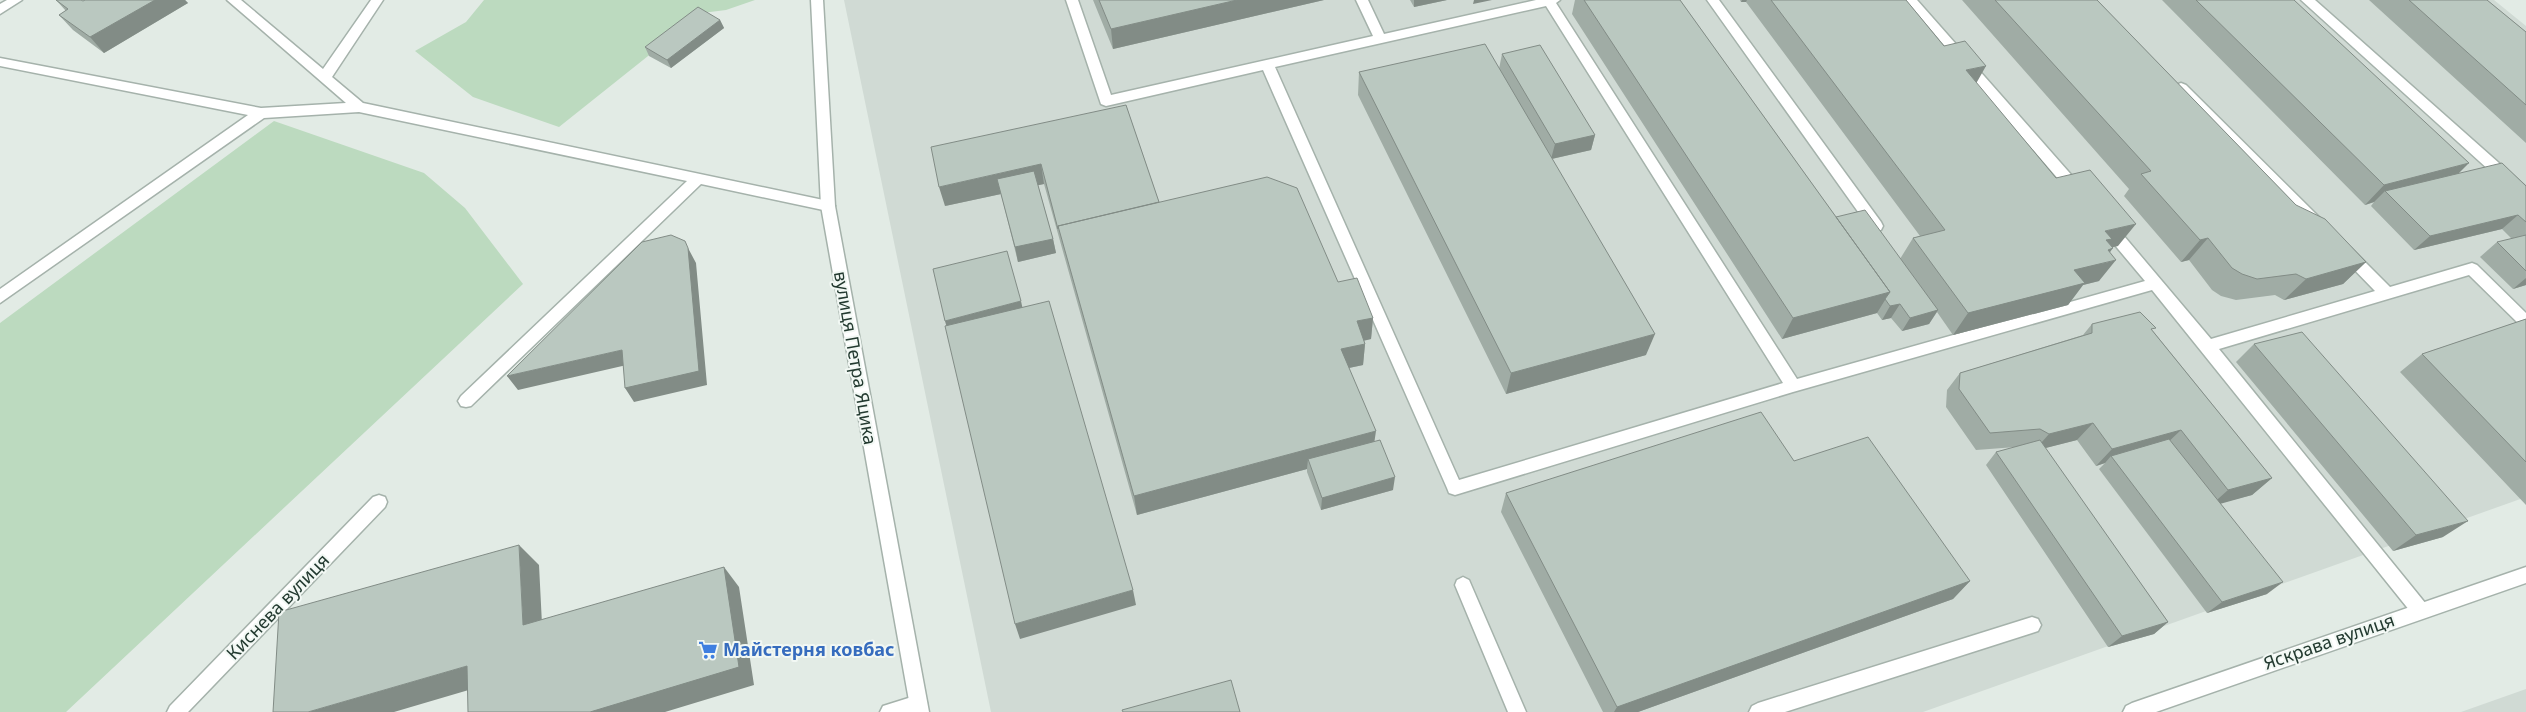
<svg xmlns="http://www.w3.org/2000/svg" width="2526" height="712" font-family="'Noto Sans',sans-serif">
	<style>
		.built { fill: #d0dad4 }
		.green { fill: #bcdabf }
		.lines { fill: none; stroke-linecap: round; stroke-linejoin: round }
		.service-casing { stroke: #a5b2ab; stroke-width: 3 }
		.minor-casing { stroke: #a5b2ab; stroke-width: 3 }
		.tertiary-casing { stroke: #a5b2ab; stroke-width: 3 }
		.service { fill: #fff; fill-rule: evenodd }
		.minor { fill: #fff; fill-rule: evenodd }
		.tertiary { fill: #fff; fill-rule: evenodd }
		.wall { fill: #a0aca5 }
		.shaded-wall { fill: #828c86 }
		.building { fill: #bac8c0; stroke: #828c86 }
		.labels { text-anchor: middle; stroke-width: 4; stroke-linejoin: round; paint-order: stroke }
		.street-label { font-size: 18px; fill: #233a30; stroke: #f2f8f4 }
		.shop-label { font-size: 18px; font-weight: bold; fill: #366cbe; stroke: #f2f8f4; text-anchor: start }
	</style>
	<rect width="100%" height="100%" fill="#e2ebe5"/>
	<!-- built -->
	<path class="built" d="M844 0H2494L2526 26V497L1923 712H991Z
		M2526 689V712H2461Z"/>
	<!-- green -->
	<path class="green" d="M484 0H755L726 10 702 13 559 127 473 97 415 51 466 22Z
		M274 121 424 173 465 208 523 284 66 712H0V323Z"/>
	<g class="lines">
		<!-- service casing -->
		<g class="service-casing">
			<path id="service" d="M7 0H22L0 14V4Z
				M227 0H241L323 69 371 0H383L332 77 363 103 828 201 835 206 828 211 701 184 471 406 466 407 461 406 458 401 461 396 687 181 359 112 264 118 0 303V289L248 115 0 66V58L261 108 346 103Z
				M1066 0H1078L1111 95 1373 36 1356 0H1368L1384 34 1536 0H1560L1556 3 1797 379 2145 281 2103 231 2101 227 2103 223H2113L2211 339 2375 291 2341 256 2339 252 2341 248H2351L2390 287 2472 263 2477 265 2526 313V328L2521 326 2469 275 2219 349 2426 604 2428 610 2426 616 2420 618 2414 616 2152 290 1793 392 1455 495 1449 493 1447 488 1263 70 1106 106 1101 104ZM1546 6 1783 383 1459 480 1275 67Z
				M1707 0H1719L1881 222 1883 226 1881 230H1871Z
				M1904 0H1917L2082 187 2084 191 2082 195H2072Z
				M2301 0H2315L2526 187V200L2521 199Z
				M2181 83 2186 85 2320 218 2322 222 2320 226H2310L2176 91 2175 88 2176 85Z
				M1463 577 1469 580 1526 712H1508L1455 585 1457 580Z
				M2032 617 2038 619 2041 625 2038 631 2032 633 1785 712H1749L1752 706 1758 703Z
				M918 695 924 697 927 703 924 709 916 712H880L883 706Z"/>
		</g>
		<!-- minor casing -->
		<g class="minor-casing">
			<path id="minor" d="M379 495 385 497 387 502 385 507 188 712H167L170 706 373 497Z
				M2526 567V583L2156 712H2123L2126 706 2132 703Z"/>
		</g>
		<!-- tertiary casing -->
		<g class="tertiary-casing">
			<path id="tertiary" d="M811 0H823L835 206 929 712H911L821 206Z"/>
		</g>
		<!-- service -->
		<use href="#service" class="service"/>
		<!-- minor -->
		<use href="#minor" class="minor"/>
		<!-- tertiary -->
		<use href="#tertiary" class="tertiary"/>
	</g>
	<!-- wall -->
	<path class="wall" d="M56 0 83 1 85 0H185L188 3 104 53 73 30 59 15 66 11Z
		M1093 0H1324L1113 49Z
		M1410 0H1447L1414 7Z
		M1575 0H1680L1836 217 1900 259 1913 238 1920 236 1746 2H1741L1740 0H1906L2056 178 2118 246 2112 247 2099 281 2083 285 2068 305 1953 335 1937 312 1929 324 1902 331 1891 318 1882 320 1877 313 1782 339 1572 14Z
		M1962 0H2097L2296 205 2366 262 2343 284 2284 300 2275 295 2236 300 2221 296 2212 290 2189 260 2181 262 2124 196 2129 189Z
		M2162 0H2294L2459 174 2526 186V285L2513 289 2480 257 2497 242 2512 239 2502 229 2414 250 2371 206 2374 202 2365 205Z
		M2369 0H2487L2526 32V143Z
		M720 20 724 28 671 68 649 56 645 47Z
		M1502 54 1595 135 1591 150 1552 159 1646 355 1506 394 1358 95 1359 72 1499 69Z
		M1126 105 1159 202 1338 282 1373 318 1371 339 1364 340 1365 344 1363 365 1349 368 1374 441 1393 490 1321 510 1307 472V469L1137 515 1044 184 1038 185 1053 239 1056 253 1018 262 1001 194 945 206Z
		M2526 319V505L2400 372 2422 354Z
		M2092 324 2153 331 2272 478 2252 495 2220 503 2267 594 2207 613 2099 469 2105 463 2096 466 2077 440 2045 448 2168 622 2154 634 2108 647 1986 465 1996 452 2016 447 1976 450 1946 407 1947 390 1960 373 2083 335Z
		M2254 344 2443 537 2393 551 2236 362Z
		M1794 461 1970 581 1953 599 1638 712H1603L1501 512 1506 493Z"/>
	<!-- shaded-wall -->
	<path class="shaded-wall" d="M155 0H185L188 3 104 53 90 37Z
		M1237 0H1324L1113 49 1111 29Z
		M1414 0H1447L1414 7Z
		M1474 0H1492L1473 4Z
		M1742 0H1747L1746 2H1741Z
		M720 20 724 28 671 68 667 60Z
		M1986 66 1973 89 1966 70Z
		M1595 135 1591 150 1551 159 1555 144Z
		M2469 163 2449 183 2385 191 2374 202 2365 205 2384 185Z
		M1041 164 1044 184 1001 193 997 179 1001 194 945 206 939 187Z
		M2518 215 2502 229 2414 250 2430 236Z
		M2136 224 2118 246 2104 249 2105 231Z
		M2208 238 2189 260 2181 262 2200 240Z
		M1053 239 1056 253 1018 262 1015 247Z
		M688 248 696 263 707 385 634 402 625 388Z
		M2113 248 2101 264 2116 260 2099 281 2083 285 2068 305 1953 335 1968 313 2074 270 2108 250Z
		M2366 262 2343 284 2284 300 2306 279Z
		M2526 278V285L2513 289Z
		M1890 292 1877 313 1782 339 1793 318Z
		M1021 301 1024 315 949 335 945 321Z
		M1900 304 1891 318 1882 320 1890 306Z
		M1938 310 1929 324 1902 331 1910 318Z
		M1373 318 1371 339 1355 343 1357 321Z
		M1655 334 1646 355 1506 394 1511 373Z
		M1365 344 1363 365 1339 370 1341 349Z
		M622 350 631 364 518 390 507 376Z
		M2093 423 2077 440 2034 451 2049 434Z
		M2181 430 2163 447 2111 456 2105 463 2096 466 2112 449Z
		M1376 431 1373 451 1308 459 1307 469 1137 515 1134 496Z
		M1395 477 1393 490 1321 510 1322 498Z
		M2272 478 2252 495 2209 507 2228 490Z
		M2468 521 2443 537 2393 551 2416 535Z
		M519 545 539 565 543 644 523 625Z
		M724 567 739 587 754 685 665 712H590Z
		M1970 581 1953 599 1638 712H1614L1617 707Z
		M2283 582 2267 594 2207 613 2222 602Z
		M1133 590 1136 605 1020 639 1015 624Z
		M2168 622 2154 634 2108 647 2122 636Z
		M467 666 489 684 394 712H308Z"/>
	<!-- building -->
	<path class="building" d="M56 0H81L83 1 85 0H155L90 37 59 15 68 9Z
		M1099 0H1237L1111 29Z
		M1584 0H1680L1890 292 1793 318Z
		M1771 0H1906L1944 46 1965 41 1986 66 1966 70 2056 178 2090 170 2136 224 2105 231 2112 239 2106 240 2113 248 2108 250 2116 260 2074 270 2085 283 1968 313 1913 238 1945 230Z
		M1995 0H2097L2296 205 2325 219 2366 262 2306 279 2296 274 2257 279 2242 274 2232 268 2208 238 2200 240 2141 174 2151 171Z
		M2196 0H2294L2469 163 2384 185Z
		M2409 0H2487L2526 32V105Z
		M698 7 720 20 667 60 645 47Z
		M1485 44 1655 334 1511 373 1359 72Z
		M1540 45 1595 135 1555 144 1502 54Z
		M1126 105 1159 202 1058 226V229L1041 164 939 187 931 147Z
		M2502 163 2526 186V222L2518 215 2430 236 2385 191Z
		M1034 171 1053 239 1015 247 997 179Z
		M1267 177 1297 188 1338 282 1357 278 1373 318 1357 321 1365 344 1341 349 1376 431 1134 496 1058 226Z
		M1865 210 1938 310 1910 318 1900 304 1890 306 1885 299 1890 292 1836 217Z
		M671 235 685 241 688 248 699 371 625 388 622 350 507 376 642 242Z
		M2526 235V271L2497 242Z
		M1007 251 1021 301 945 321 933 269Z
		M1049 301 1133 590 1015 624 945 326Z
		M2140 312 2156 328 2151 329 2272 478 2228 490 2181 430 2112 449 2093 423 2049 434 2040 429 1990 433 1959 389 1960 373 2092 333V324Z
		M2526 319V462L2422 354Z
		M2302 332 2468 521 2416 535 2254 344Z
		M1761 412 1794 461 1868 437 1970 581 1617 707 1506 493Z
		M2169 439 2283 582 2222 602 2111 456Z
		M1380 440 1395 477 1322 498 1308 459Z
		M2040 440 2168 622 2122 636 1996 452Z
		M519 545 523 625 724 567 739 667 590 712H468L467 666 308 712H273L279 612Z
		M1231 680 1240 712H1123L1122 710Z"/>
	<!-- icons -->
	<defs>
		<g id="supermarket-bare" transform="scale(1.5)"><path d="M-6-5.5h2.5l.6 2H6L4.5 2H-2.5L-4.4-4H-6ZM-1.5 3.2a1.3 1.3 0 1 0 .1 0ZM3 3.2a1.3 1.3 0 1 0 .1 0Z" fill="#3f7fe0" stroke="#f2f8f4" stroke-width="2.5" paint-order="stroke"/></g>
	</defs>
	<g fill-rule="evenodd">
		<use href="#supermarket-bare" x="708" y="650"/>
	</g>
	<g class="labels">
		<!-- street labels -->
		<g class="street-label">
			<text transform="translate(855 358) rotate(80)" y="6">вулиця Петра Яцика</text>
			<text transform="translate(278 607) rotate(-46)" y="6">Киснева вулиця</text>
			<text transform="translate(2329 642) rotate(-19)" y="6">Яскрава вулиця</text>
		</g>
		<!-- shop labels -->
		<g class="shop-label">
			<text x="723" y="656">Майстерня ковбас</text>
		</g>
	</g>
</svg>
